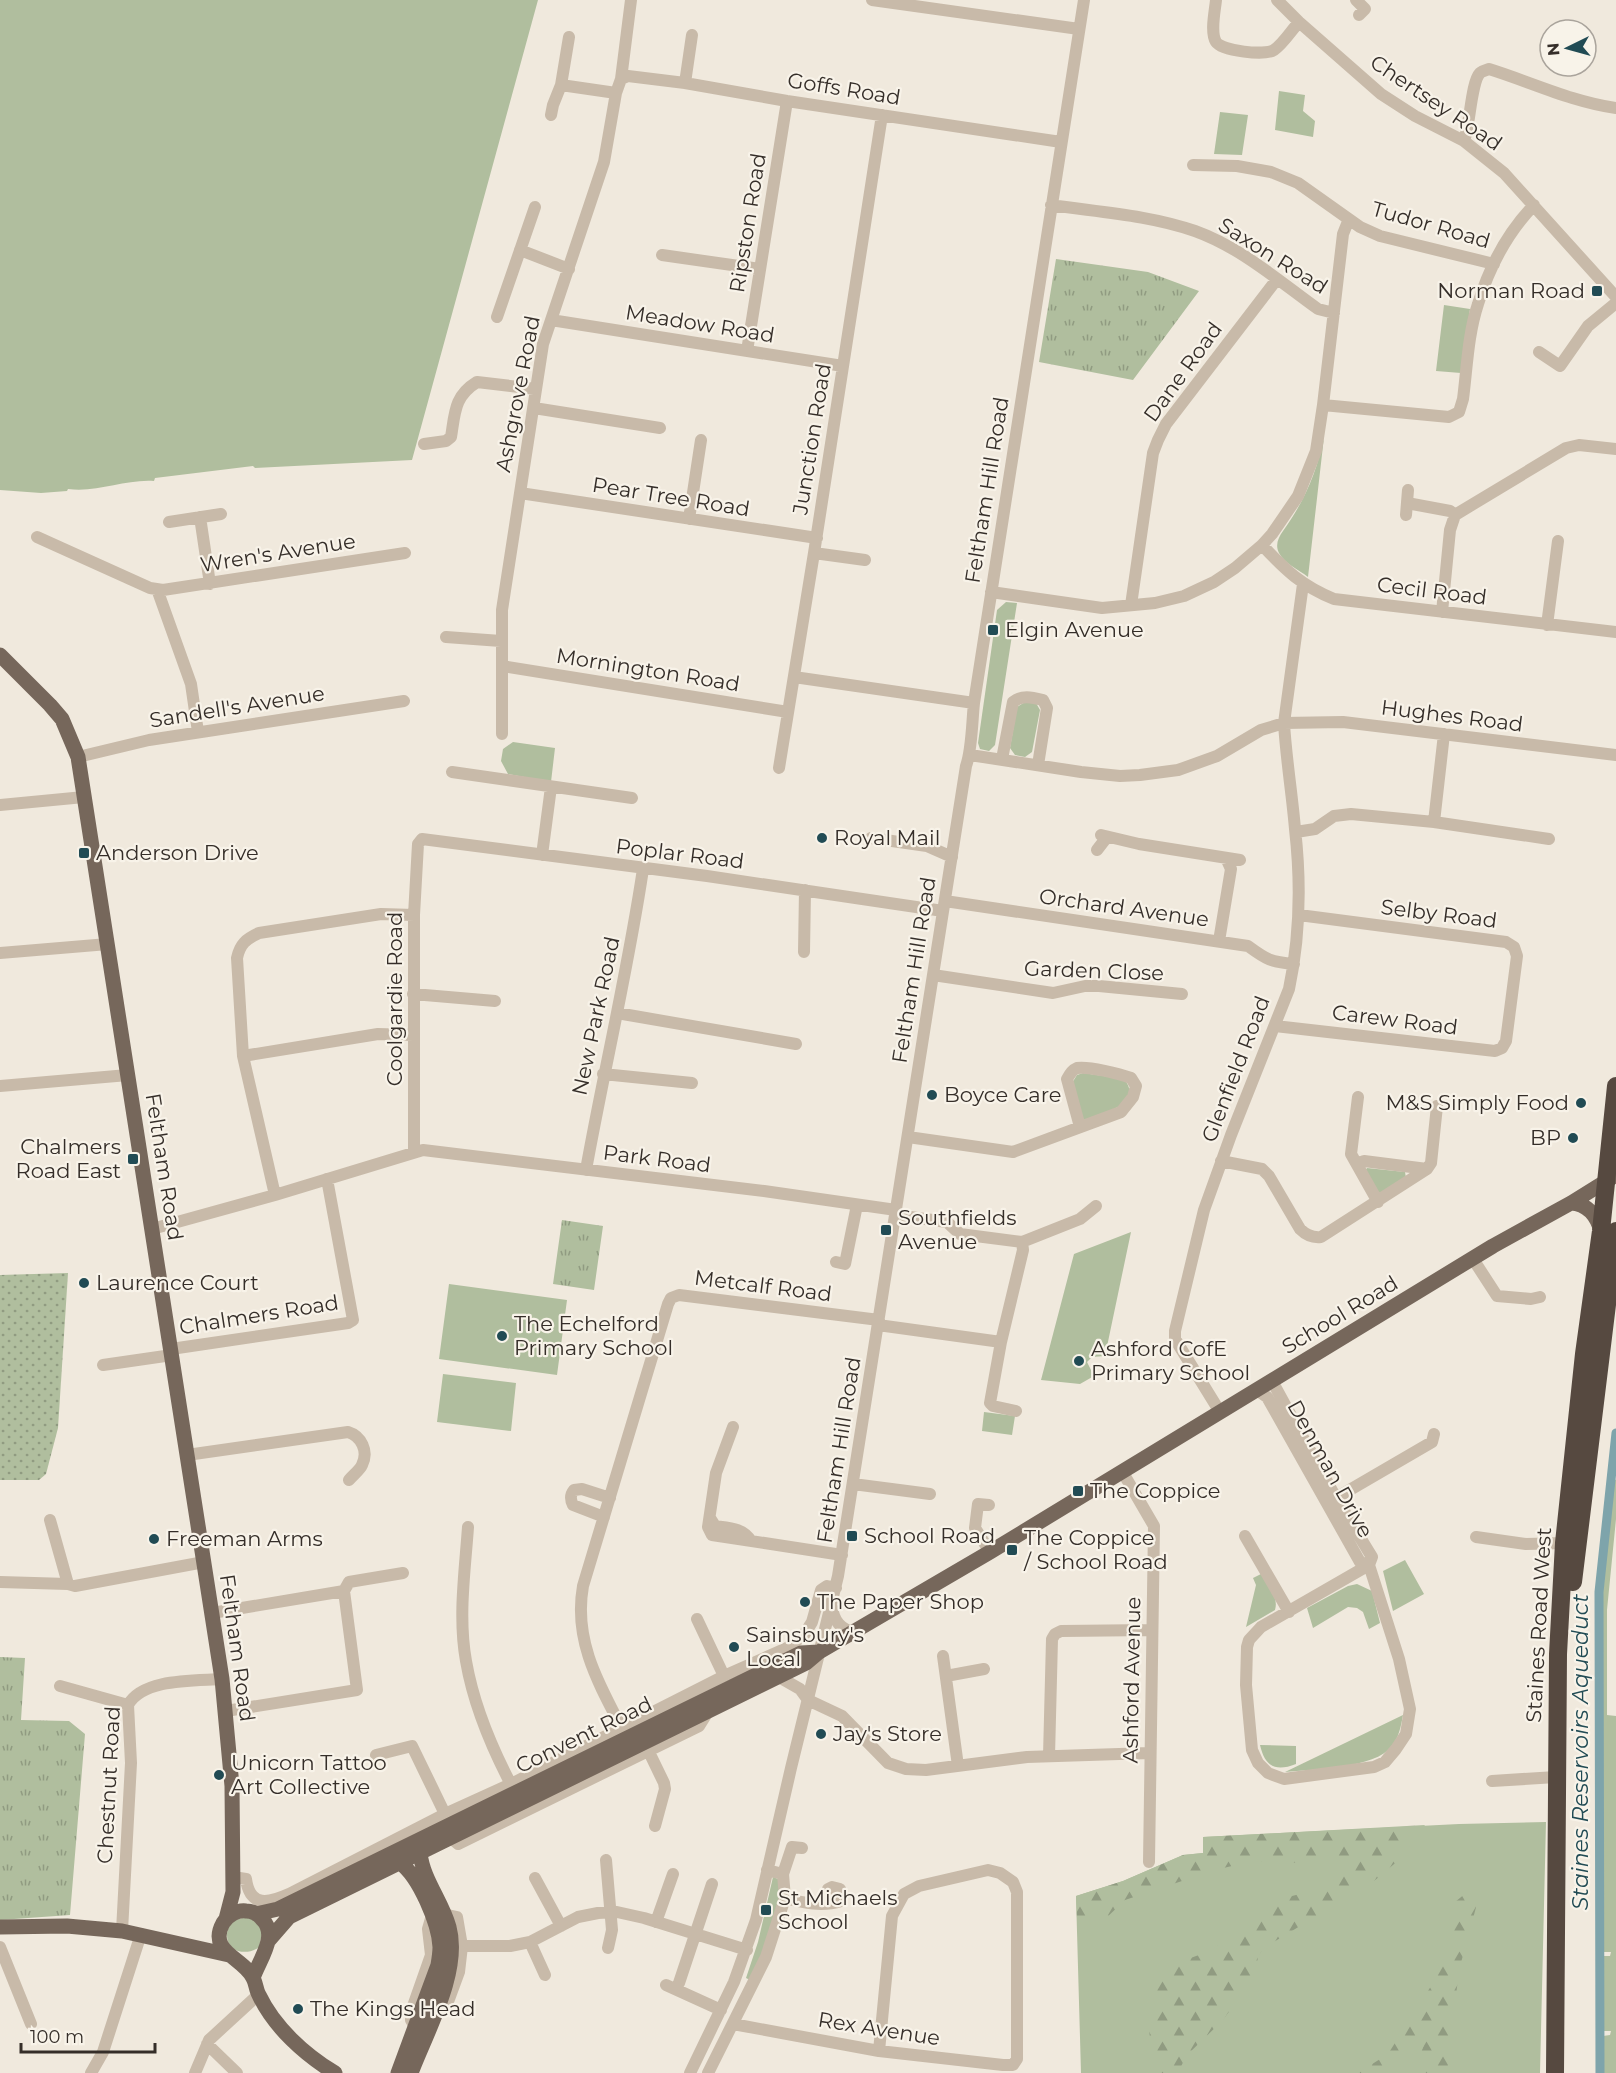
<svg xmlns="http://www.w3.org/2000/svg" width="1616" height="2073" font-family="Montserrat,sans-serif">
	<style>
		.grass { fill: #b0be9e }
		.forest { fill: url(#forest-firs) }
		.park { fill: url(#park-tufts) }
		.garden { fill: url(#garden-dots) }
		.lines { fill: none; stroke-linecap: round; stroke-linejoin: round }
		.canal { stroke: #7ea4ab; stroke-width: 9 }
		.minor { stroke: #c8baa9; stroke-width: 12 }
		.major { stroke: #76675b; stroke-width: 15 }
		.highway { stroke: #564940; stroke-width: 18 }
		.poi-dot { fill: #214b54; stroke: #f8f3e9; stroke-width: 2 }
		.labels { text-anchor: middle; stroke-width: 4.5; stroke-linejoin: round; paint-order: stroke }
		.street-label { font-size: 21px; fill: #352e29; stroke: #f8f3e9 }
		.poi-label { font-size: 21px; fill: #352e29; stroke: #f8f3e9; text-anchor: start }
		.water-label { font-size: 22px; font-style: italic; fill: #214b54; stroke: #f8f3e9 }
	</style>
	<defs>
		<pattern id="forest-firs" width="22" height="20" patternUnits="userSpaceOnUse" patternTransform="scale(1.5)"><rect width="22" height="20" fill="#b0be9e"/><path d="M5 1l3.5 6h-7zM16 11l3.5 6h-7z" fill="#909b81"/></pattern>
		<pattern id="park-tufts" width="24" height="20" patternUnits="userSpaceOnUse" patternTransform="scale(1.5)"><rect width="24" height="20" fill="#b0be9e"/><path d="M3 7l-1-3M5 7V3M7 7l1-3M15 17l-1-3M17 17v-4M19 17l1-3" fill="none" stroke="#909b81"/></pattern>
		<pattern id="garden-dots" width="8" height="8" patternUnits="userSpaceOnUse" patternTransform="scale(1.5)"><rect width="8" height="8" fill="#b0be9e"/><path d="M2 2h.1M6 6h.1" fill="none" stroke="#909b81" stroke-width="1.8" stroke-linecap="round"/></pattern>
	</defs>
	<rect width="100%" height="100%" fill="#f0e9dd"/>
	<!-- grass -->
	<path class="grass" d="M0 0H538L412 460 255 468 253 466 155 478 154 481C125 479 97 493 68 489L67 491 41 493 0 490Z
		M1279 91 1305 95 1303 111 1315 121 1313 137 1275 130Z
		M1220 112 1248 115 1242 155 1214 154Z
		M1444 305 1470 309 1461 373 1436 371Z
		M1324 437 1308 577C1299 570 1284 563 1279 553 1275 545 1278 538 1283 531 1304 502 1317 472 1324 437Z
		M1006 602 1017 603 995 745 989 751 980 749 978 743 997 610Z
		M1025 702 1036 703 1040 710 1032 752 1025 757 1015 755 1010 748 1017 707Z
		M513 742 555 748 551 782 508 774 501 761 503 749Z
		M1083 1073 1124 1079C1139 1097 1120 1107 1105 1113 1097 1117 1091 1121 1082 1119L1072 1083 1077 1075Z
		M1367 1168 1405 1172 1406 1178 1385 1193 1377 1192 1365 1171Z
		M1131 1232 1105 1356 1092 1357 1087 1362 1094 1376 1080 1384 1041 1380 1074 1254Z
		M449 1284 567 1300 557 1375 439 1359Z
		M443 1374 516 1383 511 1431 437 1422Z
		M984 1412 1015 1416 1012 1435 982 1431Z
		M1614 1479 1616 1480V1519L1607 1610V1715L1616 1716V2073H1603V2036L1610 2035 1611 2031H1603L1602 1956H1610L1611 1952H1602L1601 1623 1602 1594Z
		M1405 1560 1424 1594 1393 1611 1383 1571Z
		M1261 1574C1268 1585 1279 1597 1275 1610L1246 1627 1256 1585 1253 1578Z
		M1357 1584 1372 1591 1380 1623 1369 1629 1363 1612 1357 1608 1348 1607 1313 1628 1307 1608 1348 1586Z
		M1403 1715C1401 1726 1399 1737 1392 1746 1375 1769 1312 1769 1285 1772Z
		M1260 1745 1296 1746V1764C1276 1772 1265 1767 1260 1745Z
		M1546 1822 1540 2073H1081L1076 1896 1123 1881 1183 1855 1203 1853V1837L1459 1824Z
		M773 1877 778 1879C787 1904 761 1957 750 1980L746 1978 758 1942Z
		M250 1916 263 1929 259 1947C248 1956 226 1953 227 1934 227 1930 230 1925 232 1921Z"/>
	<!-- forest -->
	<path class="forest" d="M1425 1825 1400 1859 1374 1881 1264 1948 1258 1956 1256 1972 1237 2001 1222 2021 1186 2056 1178 2073H1153L1149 2028 1160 1969 1210 1951 1280 1899 1320 1889 1365 1855 1330 1857 1292 1863 1253 1861 1215 1870 1125 1900 1103 1921 1077 1918 1076 1896 1123 1881 1183 1855 1203 1853V1837Z
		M1466 1893 1478 1900 1459 1970 1447 2073H1414L1427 2036 1413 2037 1390 2073H1358L1388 2054 1433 1983 1449 1946 1455 1902Z"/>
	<!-- park -->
	<path class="park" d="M1056 259 1148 272 1199 291 1133 380 1039 362Z
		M562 1220 603 1226 594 1290 553 1284Z
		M0 1657 25 1658 21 1720 69 1721 85 1734 70 1915 0 1920Z"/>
	<!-- garden -->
	<path class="garden" d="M68 1273 58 1428 46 1474 39 1480H0V1275Z"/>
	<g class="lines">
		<!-- canal -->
		<path class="canal" d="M1600 2073 1599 1592 1616 1433"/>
		<!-- minor -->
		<path class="minor" d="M872 0 1079 29
			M1216 0C1215 11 1210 32 1216 42 1222 51 1265 56 1274 50 1283 44 1291 31 1299 22
			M1277 0 1299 22 1381 94 1415 116 1464 141 1504 173 1616 297
			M1356 0 1365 9 1359 15
			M621 79 628 76 685 83 787 101 1061 142
			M685 83 692 35
			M561 85 616 93
			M551 115 553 105 561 85 569 37
			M1464 141C1470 126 1471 82 1480 73 1481 72 1486 70 1489 69 1531 82 1572 102 1616 108
			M1193 165 1237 166 1271 172 1298 183 1360 227 1380 236 1494 264
			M1051 205C1098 212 1149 215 1195 231 1240 247 1279 281 1318 309L1334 313
			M520 250 569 269
			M662 255 760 269
			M497 317 535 207
			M551 320 843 366
			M747 351 787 101
			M1539 352 1560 366 1588 326 1616 303
			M1323 405 1449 417 1459 412 1463 399C1467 368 1468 334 1478 304 1489 268 1508 232 1534 205
			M534 408 660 428
			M424 444 446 441 451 437C455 413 454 396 477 382L536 389
			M520 493 817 538
			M1407 503 1450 511 1455 515
			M1406 515 1408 490
			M200 517 210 584
			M689 519 701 440
			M169 522 221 514
			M37 537 150 588 163 590 405 553
			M1262 545C1285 570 1302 586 1334 599L1616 632
			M814 553 865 560
			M157 589 191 684 198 732
			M991 592 1102 608 1155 603 1184 596 1214 582 1235 568 1262 545 1272 534 1298 496 1316 451 1323 405 1343 234 1349 219
			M1131 605 1153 453 1158 440 1166 424 1277 279
			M1442 612 1450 530 1455 515 1566 448 1579 445 1616 449
			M1547 625 1558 541
			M446 637 501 641
			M502 666 788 712
			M794 677 974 703
			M502 734V610L543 344 604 162 616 93 621 79 631 0
			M970 755 1081 772 1120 776 1140 775 1178 770 1217 756 1261 730 1284 723 1303 584
			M78 757 149 740 404 701
			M1002 759 1013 702C1022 695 1031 697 1043 700L1047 708 1038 765
			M779 768 814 553 882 115
			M452 772 632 798
			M0 805 84 797
			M1434 822 1444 734
			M1296 832 1315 829 1334 816 1351 814 1434 822 1549 839
			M1101 835 1139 844 1240 860
			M871 838 927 846 952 857
			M1097 850 1107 837
			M542 855 551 787
			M945 901 1248 946C1267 960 1271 962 1294 964
			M1219 941 1231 869 1226 858
			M804 952 805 890
			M0 953 108 944
			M933 975 1053 993 1085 986H1099L1182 994
			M413 994 495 1001
			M617 1013 796 1044
			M1275 1026 1495 1051 1502 1048 1506 1041 1517 956 1514 947 1506 942 1299 915
			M243 1056 378 1034 413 1035
			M603 1074 692 1083
			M0 1086 128 1075
			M1358 1097 1351 1154 1378 1202
			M908 1137 1013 1152 1121 1112 1133 1097 1136 1086 1131 1078C1120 1074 1089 1066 1077 1068 1072 1070 1070 1074 1067 1079L1080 1127
			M414 1152V915L418 844 422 839 707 876 943 911
			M1221 1161 1262 1169 1269 1176 1300 1229C1306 1235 1312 1238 1321 1237L1427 1169 1431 1163 1437 1106
			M1357 1164 1364 1161 1427 1169
			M586 1170C604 1070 628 970 643 869
			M275 1195 243 1056 237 958C240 944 246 939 259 933L381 914 414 915
			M896 1215 947 1222 960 1234 1022 1242 1080 1219 1096 1206
			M152 1229 275 1195 423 1150 764 1191 896 1210
			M1473 1259 1497 1296 1531 1299 1540 1297
			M836 1262 845 1264 857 1205
			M878 1325 1001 1342
			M171 1349 348 1323 353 1320 327 1179
			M103 1365 172 1355
			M1272 1381 1336 1498 1372 1557 1369 1565 1399 1659 1410 1709 1406 1734 1396 1749 1385 1762 1374 1767 1284 1779 1268 1773 1258 1763 1252 1750 1246 1685 1247 1647 1249 1640 1261 1627 1369 1565
			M1257 1390 1267 1397 1360 1562 1369 1565
			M1016 1411 993 1406 990 1403 1001 1342 1023 1250 1022 1242
			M1220 1412 1175 1339V1331L1204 1210 1231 1135 1289 989C1300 937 1301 882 1295 829 1292 793 1286 758 1284 723L1343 722 1616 755
			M733 1427 716 1473 708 1527 712 1535 842 1555
			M187 1455 348 1432C361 1436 369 1451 362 1465 360 1470 353 1475 349 1480
			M1122 1471 1154 1526 1149 1862
			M853 1484 930 1494
			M1329 1502 1432 1442 1434 1434
			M989 1505 978 1504 975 1528 990 1552
			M604 1517 573 1505C570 1499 570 1495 574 1490L582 1489 610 1498
			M710 1518 715 1526C730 1528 743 1528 751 1541
			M50 1520 68 1584 75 1586 204 1562
			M468 1527C465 1571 458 1617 466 1661 474 1707 492 1749 514 1790
			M1245 1536 1289 1612
			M1476 1537 1526 1544 1564 1543
			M0 1582 68 1584
			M344 1591 349 1582 403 1573
			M832 1607C834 1621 840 1629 855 1633
			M212 1613 344 1591 357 1690 226 1711
			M697 1619 724 1676
			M943 1656 958 1766
			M946 1676 984 1669
			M779 1677 800 1689 808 1700 842 1716 888 1763 906 1769 926 1770 1027 1757 1150 1753
			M60 1686 128 1705
			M625 1734C600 1686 573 1642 583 1586L668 1304 671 1298 679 1295 879 1320
			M649 1752 664 1783 665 1789 655 1826
			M376 1755 412 1746 445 1814
			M1049 1756 1052 1639 1055 1634 1061 1631 1152 1630
			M1492 1781 1556 1777
			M451 1838 458 1844 699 1726 709 1710
			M606 1860 612 1930 608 1948
			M783 1874 792 1847 802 1848
			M233 1877 246 1879C250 1908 269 1903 289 1894L445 1814 511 1784 724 1676 787 1648 804 1635 812 1622 821 1590 827 1586 836 1588
			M535 1878 561 1926
			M785 1898C804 1903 822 1907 841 1901L842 1895 840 1889 832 1887 828 1889 822 1904
			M443 1914 457 1917 462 1946 459 1972 445 2010
			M656 1922 673 1874
			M122 1931 131 1763 128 1705C143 1678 195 1681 222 1679
			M530 1942 545 1975
			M462 1946H510L530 1942 578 1917 598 1913 617 1912 644 1918 747 1950
			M0 1947 31 2024
			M679 1983 712 1884
			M666 1985 721 2010
			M733 2024 879 2051 1003 2065H1013L1017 2059V1892L1013 1882 1000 1873 988 1870 919 1886 904 1894 892 1916 879 2051
			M416 2028 411 2020 412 2009 431 1955 428 1929 432 1915
			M207 2044 237 2073
			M91 2073 103 2052 141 1934
			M195 2073 209 2040 258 1995
			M690 2073 734 1982 756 1920 791 1768 838 1576 966 766C972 750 972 721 974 703L1084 0
			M708 2073 766 1957 785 1898 783 1874 767 1870"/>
		<!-- major -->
		<path class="major" d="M0 655 50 705 62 719 78 757 222 1679 232 1786 233 1892 226 1919
			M1571 1203C1588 1204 1597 1216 1601 1231
			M256 1914 278 1909 801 1653 819 1652
			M0 1927 67 1926 122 1931 229 1955
			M269 1940 289 1917 806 1663 819 1652 990 1552 1493 1246 1571 1203 1616 1175
			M253 1978C259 1960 279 1935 262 1919 258 1914 252 1911 246 1911 237 1910 228 1915 223 1923 207 1952 244 1958 253 1978 256 1983 256 1990 259 1995 274 2027 305 2055 335 2073
			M398 2073 438 1965C439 1959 440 1953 440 1947 439 1924 419 1876 400 1863
			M411 2073C427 2031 461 1971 449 1927 442 1901 423 1880 420 1853"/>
		<!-- highway -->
		<path class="highway" d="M1573 1582 1616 1231
			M1555 2073 1558 1654 1564 1543 1584 1354 1601 1231 1616 1086"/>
	</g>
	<!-- markers -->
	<g class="poi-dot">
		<rect x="1591" y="285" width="12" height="12" rx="3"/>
		<rect x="987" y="624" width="12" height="12" rx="3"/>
		<circle cx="822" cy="838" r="6"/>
		<rect x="78" y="847" width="12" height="12" rx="3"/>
		<circle cx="932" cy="1095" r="6"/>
		<circle cx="1581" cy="1103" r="6"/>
		<circle cx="1573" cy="1138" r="6"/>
		<rect x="127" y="1153" width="12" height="12" rx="3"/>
		<rect x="880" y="1224" width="12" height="12" rx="3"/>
		<circle cx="84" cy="1283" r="6"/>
		<circle cx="502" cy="1336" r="6"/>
		<circle cx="1079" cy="1361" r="6"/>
		<rect x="1072" y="1485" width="12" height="12" rx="3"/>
		<rect x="846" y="1530" width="12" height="12" rx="3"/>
		<circle cx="154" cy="1539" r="6"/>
		<rect x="1006" y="1544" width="12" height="12" rx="3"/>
		<circle cx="805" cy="1602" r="6"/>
		<circle cx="734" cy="1647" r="6"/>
		<circle cx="821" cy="1734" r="6"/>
		<circle cx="219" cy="1775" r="6"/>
		<rect x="760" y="1904" width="12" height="12" rx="3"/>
		<circle cx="298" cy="2009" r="6"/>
	</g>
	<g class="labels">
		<!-- street labels -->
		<g class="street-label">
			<text transform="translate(844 89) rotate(9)" y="7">Goffs Road</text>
			<text transform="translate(1436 103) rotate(34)" y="7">Chertsey Road</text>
			<text transform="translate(748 223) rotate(-81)" y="7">Ripston Road</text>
			<text transform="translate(1431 225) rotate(16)" y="7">Tudor Road</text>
			<text transform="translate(1273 256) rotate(32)" y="7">Saxon Road</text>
			<text transform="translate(700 324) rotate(9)" y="7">Meadow Road</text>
			<text transform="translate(1183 372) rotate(-54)" y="7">Dane Road</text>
			<text transform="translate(518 394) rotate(-79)" y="7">Ashgrove Road</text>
			<text transform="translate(812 439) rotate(-81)" y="7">Junction Road</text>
			<text transform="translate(987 490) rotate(-81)" y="7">Feltham Hill Road</text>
			<text transform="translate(671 497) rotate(9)" y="7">Pear Tree Road</text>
			<text transform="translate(278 553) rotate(-9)" y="7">Wren's Avenue</text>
			<text transform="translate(1432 591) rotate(7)" y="7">Cecil Road</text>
			<text transform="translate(648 670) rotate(9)" y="7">Mornington Road</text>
			<text transform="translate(237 707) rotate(-9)" y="7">Sandell's Avenue</text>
			<text transform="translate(1452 716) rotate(7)" y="7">Hughes Road</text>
			<text transform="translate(680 854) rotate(7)" y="7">Poplar Road</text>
			<text transform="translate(1124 908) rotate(8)" y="7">Orchard Avenue</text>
			<text transform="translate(1439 914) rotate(7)" y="7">Selby Road</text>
			<text transform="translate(914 970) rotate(-81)" y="7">Feltham Hill Road</text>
			<text transform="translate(1094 971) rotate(2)" y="7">Garden Close</text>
			<text transform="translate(395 999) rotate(-90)" y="7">Coolgardie Road</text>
			<text transform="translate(596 1016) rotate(-78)" y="7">New Park Road</text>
			<text transform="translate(1395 1020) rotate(7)" y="7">Carew Road</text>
			<text transform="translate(1236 1069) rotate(-69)" y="7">Glenfield Road</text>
			<text transform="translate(657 1159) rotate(7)" y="7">Park Road</text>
			<text transform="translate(164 1167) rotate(81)" y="7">Feltham Road</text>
			<text transform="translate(763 1286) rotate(7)" y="7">Metcalf Road</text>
			<text transform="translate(259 1315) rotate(-9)" y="7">Chalmers Road</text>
			<text transform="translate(1340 1315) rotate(-31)" y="7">School Road</text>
			<text transform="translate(839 1450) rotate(-81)" y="7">Feltham Hill Road</text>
			<text transform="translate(1330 1469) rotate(61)" y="7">Denman Drive</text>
			<text transform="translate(1539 1625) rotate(-87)" y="7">Staines Road West</text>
			<text transform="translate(237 1648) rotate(82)" y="7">Feltham Road</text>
			<text transform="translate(1132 1680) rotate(-89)" y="7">Ashford Avenue</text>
			<text transform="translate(584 1735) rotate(-26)" y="7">Convent Road</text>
			<text transform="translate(109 1785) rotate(-87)" y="7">Chestnut Road</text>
			<text transform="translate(879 2029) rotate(9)" y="7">Rex Avenue</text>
		</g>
		<!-- poi labels -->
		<g class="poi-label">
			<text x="1585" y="298" text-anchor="end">Norman Road</text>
			<text x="1005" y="637">Elgin Avenue</text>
			<text x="834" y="845">Royal Mail</text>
			<text x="96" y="860">Anderson Drive</text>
			<text x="944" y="1102">Boyce Care</text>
			<text x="1569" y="1110" text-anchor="end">M&amp;S Simply Food</text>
			<text x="1561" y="1145" text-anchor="end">BP</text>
			<text x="121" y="1154" text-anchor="end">Chalmers<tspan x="121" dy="24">Road East</tspan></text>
			<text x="898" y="1225">Southfields<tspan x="898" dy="24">Avenue</tspan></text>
			<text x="96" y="1290">Laurence Court</text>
			<text x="514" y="1331">The Echelford<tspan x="514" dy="24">Primary School</tspan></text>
			<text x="1091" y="1356">Ashford CofE<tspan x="1091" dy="24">Primary School</tspan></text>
			<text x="1090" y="1498">The Coppice</text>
			<text x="864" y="1543">School Road</text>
			<text x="1024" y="1545">The Coppice<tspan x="1024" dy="24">/ School Road</tspan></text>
			<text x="166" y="1546">Freeman Arms</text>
			<text x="817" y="1609">The Paper Shop</text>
			<text x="746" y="1642">Sainsbury's<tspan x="746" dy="24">Local</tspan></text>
			<text x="833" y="1741">Jay's Store</text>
			<text x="231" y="1770">Unicorn Tattoo<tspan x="231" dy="24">Art Collective</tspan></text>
			<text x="778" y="1905">St Michaels<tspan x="778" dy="24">School</tspan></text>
			<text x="310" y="2016">The Kings Head</text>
		</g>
		<!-- water labels -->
		<g class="water-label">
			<text transform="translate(1580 1752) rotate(-90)" y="8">Staines Reservoirs Aqueduct</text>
		</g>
	</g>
	<!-- north arrow -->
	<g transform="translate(1568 48) rotate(265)"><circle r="28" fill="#f8f3e9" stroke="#aaa49c" stroke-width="1.5"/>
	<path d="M0-4.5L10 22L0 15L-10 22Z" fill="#214b54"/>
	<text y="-9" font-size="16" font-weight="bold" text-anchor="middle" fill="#352e29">N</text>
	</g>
	<!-- scale -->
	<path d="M21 2043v9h134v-9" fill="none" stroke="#352e29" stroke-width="3"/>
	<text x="30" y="2043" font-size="18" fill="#352e29" stroke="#f8f3e9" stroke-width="4.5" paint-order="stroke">100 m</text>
</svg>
